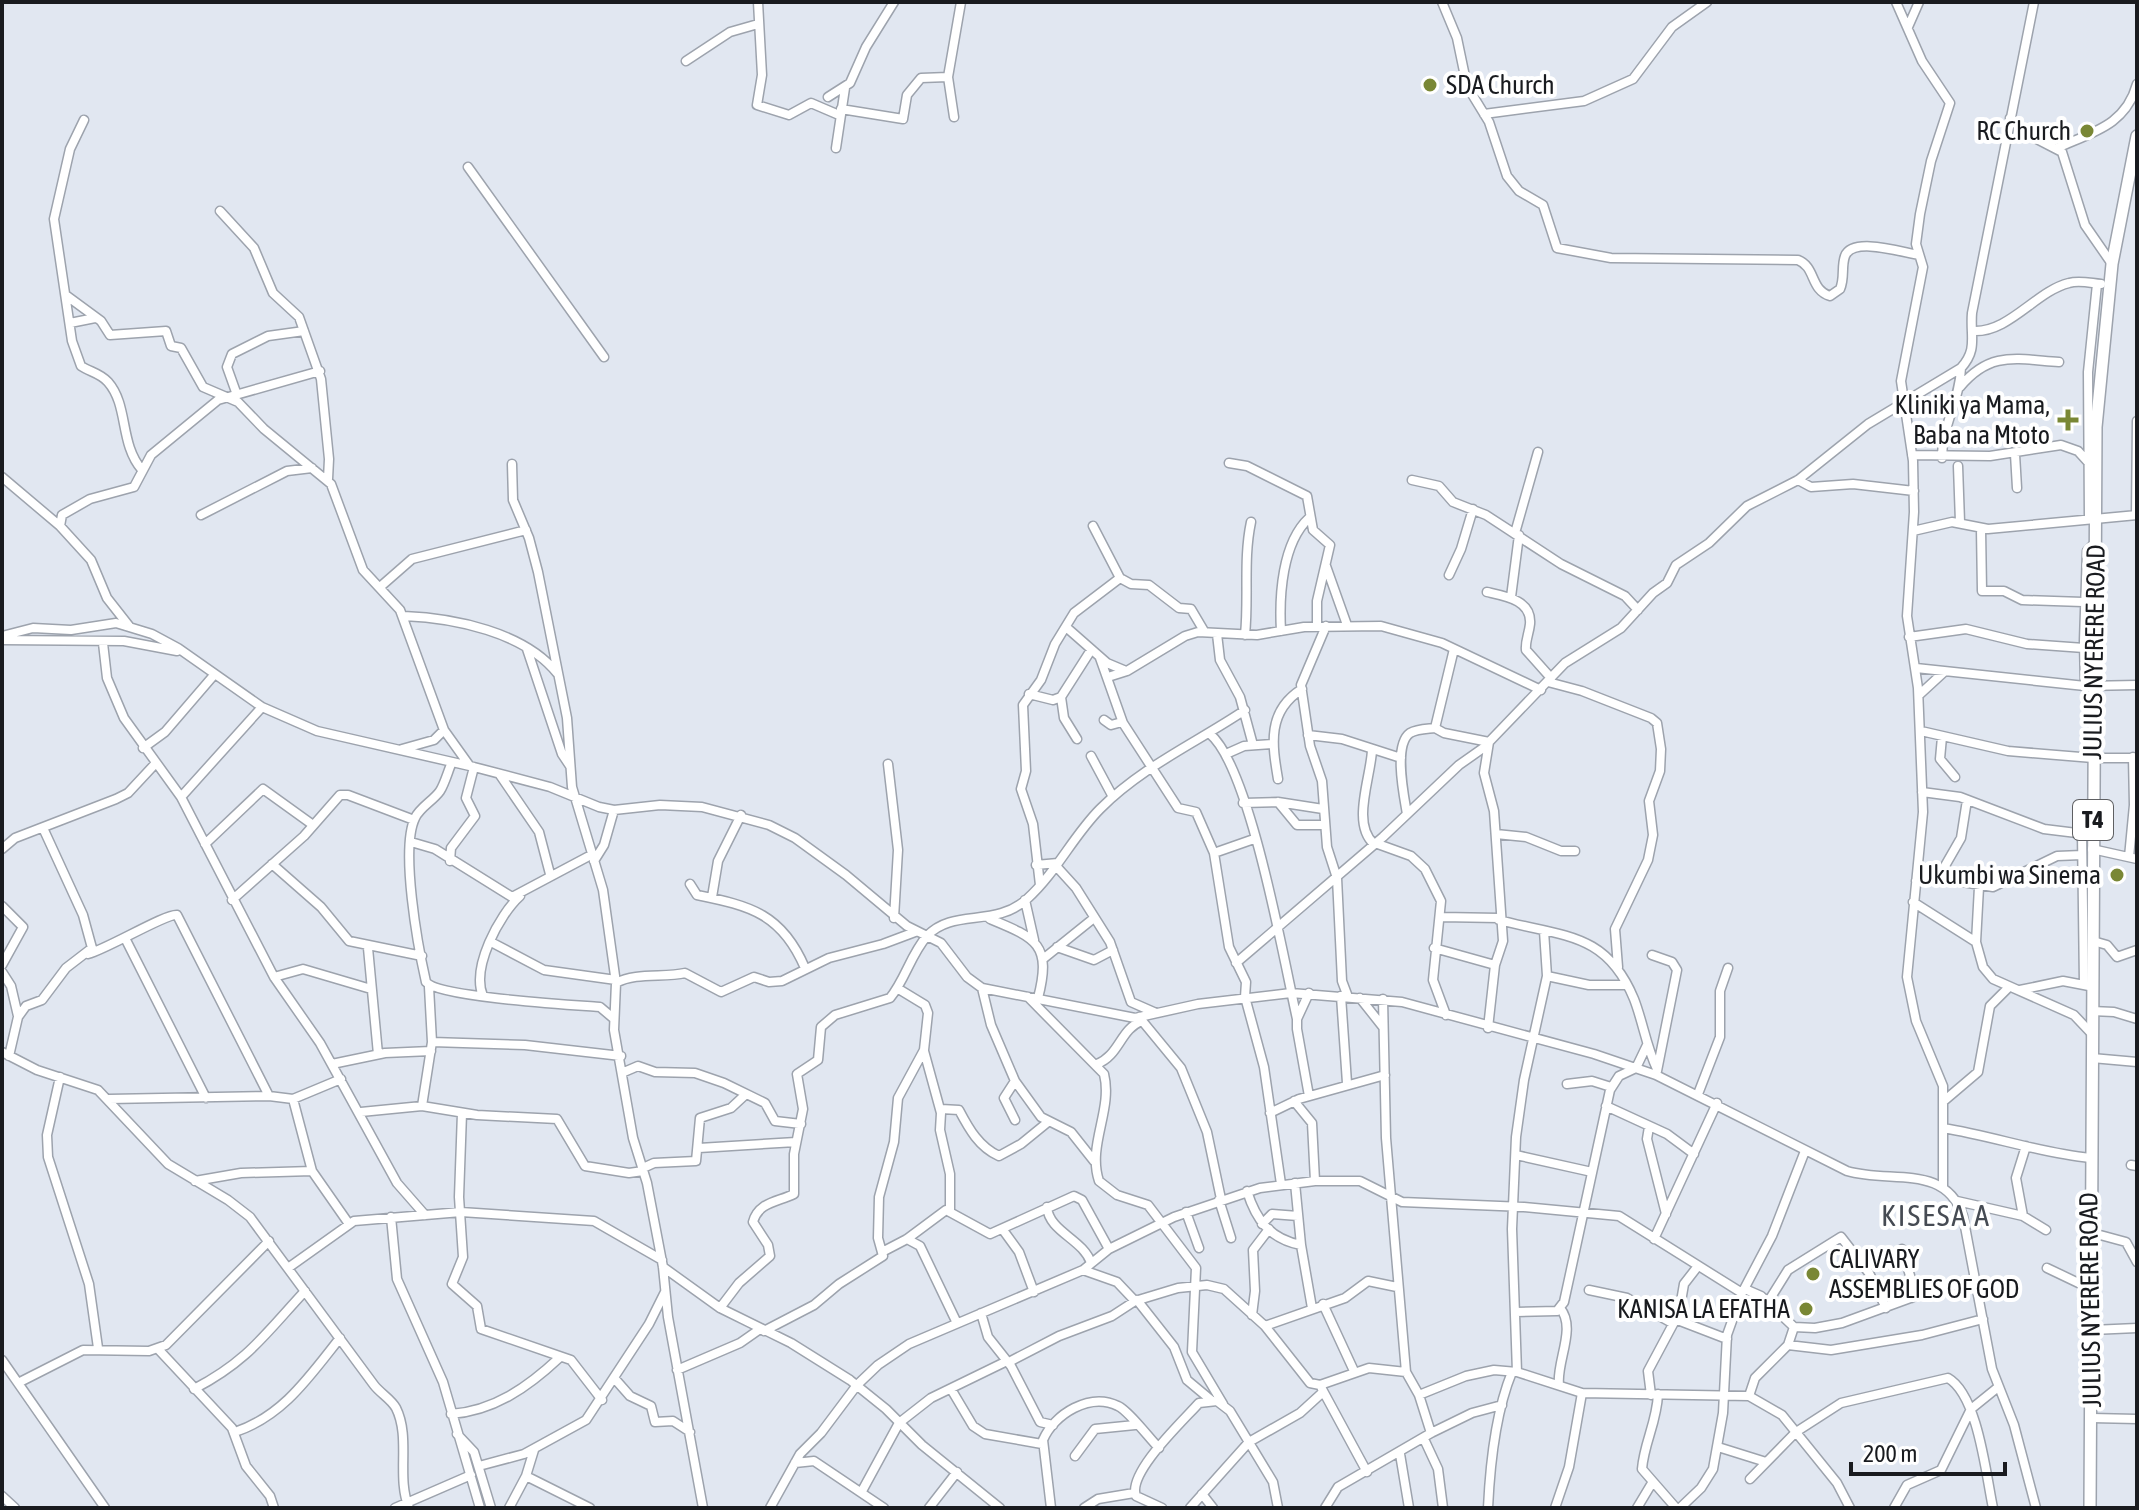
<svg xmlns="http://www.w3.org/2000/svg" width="2139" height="1510" font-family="'Asap Condensed',sans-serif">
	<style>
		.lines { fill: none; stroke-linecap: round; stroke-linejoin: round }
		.minor-casing { stroke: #9da3ad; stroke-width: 11 }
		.highway-casing { stroke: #9da3ad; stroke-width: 14 }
		.minor { stroke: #fff; stroke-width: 8 }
		.highway { stroke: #fff; stroke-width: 11 }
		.poi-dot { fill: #798735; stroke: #fff; stroke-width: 3 }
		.labels { text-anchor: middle; stroke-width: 8; stroke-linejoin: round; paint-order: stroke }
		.shield { fill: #fff; stroke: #5e5f62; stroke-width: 2 }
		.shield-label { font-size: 24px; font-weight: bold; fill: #191b1f }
		.poi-label { font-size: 26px; fill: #191b1f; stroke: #fff; text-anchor: end }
		.street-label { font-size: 26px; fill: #191b1f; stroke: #fff }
		.quarter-label { font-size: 30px; letter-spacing: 2px; fill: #464b53; stroke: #fff }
	</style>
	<rect width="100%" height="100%" fill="#e1e7f1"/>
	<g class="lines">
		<!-- minor casing -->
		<g class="minor-casing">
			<path id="minor" d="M758 2 762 75 757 105 789 115 811 103 839 115
				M1442 2 1457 38 1467 86 1489 122 1507 176 1519 191 1543 205 1557 248 1611 258 1798 260C1816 267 1810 290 1830 296L1840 289C1845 278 1841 267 1845 256 1853 236 1904 253 1919 255
				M1896 2 1922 61 1950 103 1931 161 1920 214 1916 244 1923 267 1901 381 1913 461 1914 512 1907 616 1918 688 1923 812 1907 977 1916 1021 1943 1086V1186
				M1908 27 1919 2
				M686 61 730 32 758 24
				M828 97 850 83 866 47 894 2
				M841 109 903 119 907 95 921 78 948 77
				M1484 114 1584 101 1633 79 1672 27 1707 2
				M954 117 948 77 961 2
				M2010 118 2027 134 2062 152 2085 225 2112 264
				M84 120 70 149 54 219 72 341 81 366C90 372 100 373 108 382 129 406 119 443 142 470
				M836 148 845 88
				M2057 148C2093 132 2126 125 2137 84
				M468 167 604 357
				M220 211 254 248 273 293 299 317 321 379 329 459 328 479
				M67 296 101 321 110 335 166 331 171 346 181 348 203 387 238 402 264 429 331 484 363 570 400 610 444 730 469 765
				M70 323 95 318
				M1973 331C2009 333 2036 291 2069 283 2079 280 2090 283 2101 284
				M1960 387C1990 351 2015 359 2059 362
				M237 395 227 367 232 354 268 336 304 331
				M2015 454 2017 488
				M1912 455 1990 456 2061 445 2078 451 2088 462
				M1942 458C1942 425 1960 400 1961 368
				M1229 463 1247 466 1307 496 1313 530 1330 545 1317 601V626
				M512 464 513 500 529 538 538 572 567 718 572 787 603 890 616 983 614 1030 633 1138 647 1183 663 1267 668 1317 703 1508
				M1958 466 1960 522
				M2 477 60 526
				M1412 480 1439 486 1453 502 1486 515 1561 564 1625 596 1638 610
				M1798 480 1811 487 1853 484 1914 491
				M201 515 287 471 312 468
				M2136 515 2137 421
				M2089 519 2088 372 2097 284
				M1093 526 1120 578 1131 584 1149 585 1179 608 1191 609 1204 631
				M1981 529 1982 591H2004L2022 600 2083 602
				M1913 531 1952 522 1988 529 2137 515
				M1515 533 1538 452
				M1326 566 1347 625
				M1449 575 1461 549 1473 509
				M380 587 412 559 526 530
				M1487 592C1505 596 1532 600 1530 624 1529 634 1525 641 1526 650L1551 678
				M1511 597 1519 535
				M404 616C454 618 524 632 557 673
				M129 626 107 598 91 560 60 526 62 515 90 499 134 487 151 455 218 400 320 371
				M1326 626 1301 685 1310 746 1322 781 1327 847 1337 878 1342 981 1348 997
				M1066 627 1107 663 1126 671
				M1281 631C1279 596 1282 543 1309 518
				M1217 634 1220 660 1240 697 1253 745
				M1245 635C1249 597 1243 560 1251 522
				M2 636 33 628 71 630 116 623 152 634 178 648 262 707 317 731 474 767 550 787 599 807 614 810 660 805 702 807 769 825 795 838 846 875 907 926 941 943 967 977 982 988 1135 1018 1198 1004 1291 993 1402 1002 1594 1054 1656 1075 1847 1171C1891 1184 1945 1163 1963 1216L1992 1369 2014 1425 2036 1508
				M1909 637 1966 629 2027 644 2084 648
				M2 640 124 641 177 651
				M2084 641 2087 551 2096 542
				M103 643 107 678 124 718 181 797 274 977 320 1043 397 1183 425 1215
				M527 649 562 754 570 766
				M1454 649 1435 728 1444 733 1489 742
				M1100 658 1123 723 1178 808 1196 812 1214 853 1229 947 1246 982 1245 997 1264 1067 1281 1184
				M1916 668 2085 686 2137 685
				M1108 677 1127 671 1185 636 1198 632 1257 635 1304 627 1381 626 1442 643 1541 690
				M1548 682 1582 691 1651 718 1657 723 1661 749 1660 771 1649 801 1653 835 1648 860 1615 929 1618 967
				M2085 686 2084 641 2095 617
				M1029 694 1053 700 1061 697
				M1919 695 1944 672
				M1104 720 1111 725 1122 722
				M1921 731 2008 751 2093 758H2137
				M1210 734C1250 767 1284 961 1297 1019
				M1308 735 1342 739 1401 758
				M1942 737 1940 759 1955 777
				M1077 739 1064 718 1061 697 1091 650
				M143 748 165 732 214 675
				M402 749 434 740 444 730
				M1372 750C1371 777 1351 824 1374 844
				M1226 754 1244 746 1273 744
				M1091 756 1113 797
				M452 762C448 771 445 783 440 791 433 801 420 807 415 818 400 849 418 947 426 982 438 997 573 1005 600 1007L613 1018
				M888 764 898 850 894 918
				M500 775 539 832 550 874
				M1278 779C1272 744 1267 711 1302 689
				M1922 792 1960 797 2044 829 2093 835
				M181 797 262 707
				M1278 802 1297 825H1324
				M1243 803 1278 802 1323 809
				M1407 814C1404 796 1393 745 1410 733 1417 729 1427 729 1435 728
				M1496 834 1526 837 1561 851H1575
				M2082 834 2084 985
				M411 842 435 849 512 897 591 855
				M1375 843 1411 856 1425 869 1441 901 1433 980 1446 1015
				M205 844 263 789 313 825
				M2 849 15 838 116 799 128 793 155 764
				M2092 849 2137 859
				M1214 853 1254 839
				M2129 857 2134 805 2133 757
				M450 861 451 848 475 816 466 798 474 767
				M594 861 604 845 614 810
				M272 864 321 907 349 941 422 956
				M1036 865 1058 863
				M1056 866 1076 888 1110 942 1131 1002 1156 1013
				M1938 878 1961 838 1967 800
				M1916 881 1938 878 1993 887 2057 856 2082 855
				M690 884 697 895C751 906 782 914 805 968
				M1040 885 1033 824 1021 789 1026 771 1023 705 1041 680 1055 644 1074 613 1120 578
				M712 897 718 861 741 815
				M232 900 304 836 340 795H348L414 820
				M1025 900 1034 940
				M1913 902 1976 942 1983 967 1993 979 2074 1015 2092 1034
				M2 906 23 927 2 965
				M1441 917 1499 918
				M990 919C1036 938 1052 944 1038 998
				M1499 920C1562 937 1606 931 1634 999 1643 1022 1646 1046 1657 1069
				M126 940 206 1098
				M2093 941 2107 945 2117 957 2137 950
				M491 942 544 970 616 980
				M1976 942 1979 887
				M1057 947 1094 960 1113 950
				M368 948 378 1054
				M1434 948 1495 965
				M88 954C107 949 167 913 177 915L269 1096 293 1099 341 1079
				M1652 955 1672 962 1677 970 1657 1071
				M1043 959 1094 918
				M1236 963 1383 837 1459 765 1486 746
				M2 972 11 986 18 1016
				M1547 976 1589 985H1627
				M274 977 303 969 371 989
				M616 983C636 972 664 978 685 973L721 992 754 977 769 982 782 981 829 958 883 944 915 932
				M982 988 991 1025 1015 1081 1041 1117 1071 1132 1094 1161
				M2020 990 2063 981 2089 986
				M1309 993 1297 1019V1029L1309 1096
				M483 996C471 968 499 915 520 896
				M1341 996 1347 1083
				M1028 997 1104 1074C1113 1110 1087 1145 1099 1181L1117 1195 1148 1205 1196 1268 1192 1352 1223 1404
				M1360 998 1383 1027
				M1383 999 1386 1138 1406 1372
				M2092 1011 2114 1012 2137 1019
				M1139 1017 1181 1068 1207 1132 1221 1199
				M1488 1028 1495 965 1503 941 1494 811 1484 773 1489 742 1565 663 1621 628 1653 593 1667 583 1676 565 1709 543 1747 506 1798 480 1868 424 1961 368C1978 349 1970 337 1972 313L2034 2
				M432 1042 525 1045 621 1056
				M924 1051 941 1113 940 1130 950 1174V1211
				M2 1052 37 1070 98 1090 168 1164 228 1200 250 1217 374 1385C380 1393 391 1399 396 1408 411 1438 396 1477 409 1508
				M9 1056 18 1017 26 1006 42 1000 66 968 92 948 83 915 43 828
				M2092 1058 2137 1062
				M332 1064 385 1053 431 1051
				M1097 1064C1120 1055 1120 1029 1142 1021
				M624 1072 638 1066 655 1072 695 1073 724 1083 765 1103 775 1121 801 1124
				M60 1077 47 1135 48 1157 89 1284 98 1348
				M1015 1081 1004 1098 1015 1120
				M1567 1084 1592 1081 1611 1087
				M1698 1094 1720 1037V991L1728 968
				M109 1099 269 1096
				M293 1099 312 1171 349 1224
				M1945 1100 1978 1072 1990 1006 2009 987
				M1294 1101 1312 1123 1315 1181
				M422 1106 432 1042 429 987
				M1606 1106 1667 1134 1694 1154
				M941 1109 959 1110C969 1129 979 1147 999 1156L1021 1144 1048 1122
				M361 1112 422 1106 477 1115 557 1119 585 1166 629 1173 643 1171
				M462 1113 459 1197 463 1257 452 1284 477 1306 481 1329 571 1360 602 1400
				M1270 1113 1299 1099 1385 1075
				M1649 1127 1647 1139 1666 1214
				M1943 1128C1993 1136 2040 1153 2090 1158
				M699 1148 796 1142
				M1516 1155 1592 1172
				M2131 1165 2137 1166
				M643 1168 654 1163 696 1161 700 1118 731 1108 745 1095
				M195 1181 241 1173 312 1171
				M1295 1183 1301 1245 1312 1308
				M1247 1191C1256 1220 1270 1239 1301 1245
				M1219 1200 1231 1238
				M1957 1201 2023 1216 2046 1230
				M1047 1207C1049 1232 1083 1239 1091 1263
				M1186 1212 1199 1248
				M2023 1216 2016 1178 2026 1146
				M391 1217 397 1279 443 1382 480 1508
				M1262 1224 1272 1214 1298 1216
				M1003 1230 1019 1252 1034 1292
				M2089 1232 2126 1242 2137 1262
				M907 1239 920 1246 956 1321
				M1654 1239 1717 1103
				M1902 1249 1911 1279V1298
				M884 1251 907 1239 946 1210 990 1234 1074 1196 1082 1200 1109 1249
				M663 1267 720 1308 791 1343 850 1380 886 1409 922 1445 1000 1508
				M288 1268 354 1221 461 1212 594 1221 662 1260
				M2047 1268 2091 1289
				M1083 1270 1117 1282 1135 1301
				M1745 1289 1761 1296 1794 1327
				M1589 1290 1627 1298 1672 1323
				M1137 1300 1174 1347 1187 1380 1211 1400
				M1768 1302 1788 1270 1841 1237 1869 1273 1886 1308
				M1323 1304 1354 1371
				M720 1308 739 1283 770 1256 768 1245 753 1222C758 1202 778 1202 794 1194V1154L803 1109 797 1074 818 1060 821 1027 835 1015 890 998C905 980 911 954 927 936 953 908 995 928 1027 899 1056 873 1073 836 1100 809 1143 766 1196 743 1245 710
				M1516 1312 1557 1311 1564 1302 1610 1090 1619 1076 1636 1068 1647 1045
				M981 1313 988 1337 1011 1366 1040 1422 1053 1425
				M1252 1315 1255 1291 1253 1250 1269 1229
				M1675 1319 1727 1339
				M1265 1326 1345 1298 1368 1281 1397 1287
				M2092 1330 2137 1328
				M764 1331 814 1305 839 1284 883 1256 878 1238 879 1197 894 1142 898 1098 924 1050 928 1013 925 1005 897 988
				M1788 1345 1794 1327 1815 1328 1842 1323 1935 1289 1976 1281
				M159 1350 232 1428 246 1466 270 1496 274 1508
				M2 1360 105 1508
				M1009 1362 1059 1336 1112 1316 1135 1301 1178 1288 1207 1285 1224 1289 1265 1326 1310 1383 1320 1385 1369 1368 1406 1372 1419 1395 1431 1433
				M677 1370 740 1343 760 1329
				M1517 1372 1512 1229 1516 1137 1524 1080 1547 976 1544 931
				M615 1379 630 1396 651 1406 655 1422 673 1421 690 1432
				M18 1383 83 1350 149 1351 166 1345 269 1241
				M1559 1385C1556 1362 1577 1328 1560 1308
				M194 1389C248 1361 265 1334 305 1291
				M951 1389 973 1426 985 1434 1042 1444
				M1322 1389 1367 1472
				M1658 1394C1657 1422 1644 1443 1642 1469L1676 1508
				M1419 1395 1466 1376 1494 1370 1517 1372 1582 1393 1749 1396 1782 1415 1837 1483 1850 1508
				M1651 1395 1648 1371 1679 1313 1684 1284 1698 1266
				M1749 1396 1755 1378 1788 1345 1831 1350 1922 1335 1983 1319
				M451 1414C494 1411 528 1387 559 1358
				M2092 1418 2137 1419
				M235 1432C283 1416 309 1377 340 1338
				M457 1434 474 1452 491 1508
				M1424 1439 1438 1469 1443 1508
				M1718 1447 1766 1462
				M1400 1454 1409 1508
				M1075 1456 1095 1429 1135 1425
				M795 1463 814 1461 884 1508
				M479 1466 524 1454 586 1420 649 1324 665 1292
				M526 1476 590 1508
				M1750 1479 1796 1432 1841 1403 1948 1378C1978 1395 1986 1475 1993 1508
				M862 1491 899 1423 931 1398 1007 1361
				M1202 1494 1213 1508
				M2 1496 15 1508
				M395 1508 471 1475
				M509 1508 526 1476 534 1450
				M770 1508 800 1454 821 1433 857 1385 878 1365 909 1344 1083 1270 1109 1249 1174 1217 1260 1188 1315 1181H1360L1402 1202 1524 1207 1619 1216 1742 1293
				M929 1508 957 1472
				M1051 1508 1043 1440C1054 1414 1090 1392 1118 1406 1129 1411 1149 1438 1159 1448
				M1084 1508 1098 1499 1134 1493
				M1162 1508 1136 1496C1127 1473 1183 1421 1199 1403L1217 1401 1230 1411 1273 1482 1278 1508
				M1190 1508 1249 1442 1300 1413 1323 1392
				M1325 1508 1338 1487 1431 1433 1472 1413 1502 1405
				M1488 1508C1490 1465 1496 1411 1512 1372
				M1555 1508 1569 1467 1582 1393
				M1637 1508 1652 1483
				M1680 1508 1701 1488 1713 1469 1723 1413 1727 1335 1742 1293 1772 1236 1805 1151
				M1894 1508 1907 1485 1941 1470 1971 1409 1997 1388"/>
		</g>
		<!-- highway casing -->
		<g class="highway-casing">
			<path id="highway" d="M2090 1508 2096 427 2112 264 2137 136"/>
		</g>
		<!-- minor -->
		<use href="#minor" class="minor"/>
		<!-- highway -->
		<use href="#highway" class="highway"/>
	</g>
	<!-- markers -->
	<g class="poi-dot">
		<circle cx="1430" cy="85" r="8"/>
		<circle cx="2087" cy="131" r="8"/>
		<path d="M2064 408h8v8h8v8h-8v8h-8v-8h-8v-8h8z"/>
		<circle cx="2117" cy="875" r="8"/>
		<circle cx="1813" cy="1274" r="8"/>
		<circle cx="1806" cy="1309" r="8"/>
	</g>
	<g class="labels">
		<!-- shield labels -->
		<rect class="shield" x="2073" y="800" width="40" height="40" rx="6"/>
		<g class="shield-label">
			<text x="2093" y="828">T4</text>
		</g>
		<!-- poi labels -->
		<g class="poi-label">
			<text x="1446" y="94" text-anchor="start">SDA Church</text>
			<text x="2071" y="140">RC Church</text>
			<text x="2050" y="414">Kliniki ya Mama,<tspan x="2050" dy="30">Baba na Mtoto</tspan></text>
			<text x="2101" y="884">Ukumbi wa Sinema</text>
			<text x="1829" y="1268" text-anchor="start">CALIVARY<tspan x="1829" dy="30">ASSEMBLIES OF GOD</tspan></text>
			<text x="1790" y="1318">KANISA LA EFATHA</text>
		</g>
		<!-- street labels -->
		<g class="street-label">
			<text transform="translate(2094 652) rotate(-89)" y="9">JULIUS NYERERE ROAD</text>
			<text transform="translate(2090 1300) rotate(-91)" y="9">JULIUS NYERERE ROAD</text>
		</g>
		<!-- quarter labels -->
		<g class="quarter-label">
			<text x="1936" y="1226">KISESA A</text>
		</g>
	</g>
	<!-- border -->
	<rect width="2139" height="1510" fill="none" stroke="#191b1f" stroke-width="8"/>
	<!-- scale -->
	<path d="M1851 1462v12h154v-12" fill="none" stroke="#191b1f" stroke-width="4"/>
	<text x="1863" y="1462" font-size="24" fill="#191b1f" stroke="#ffffff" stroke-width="6" paint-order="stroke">200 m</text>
</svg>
